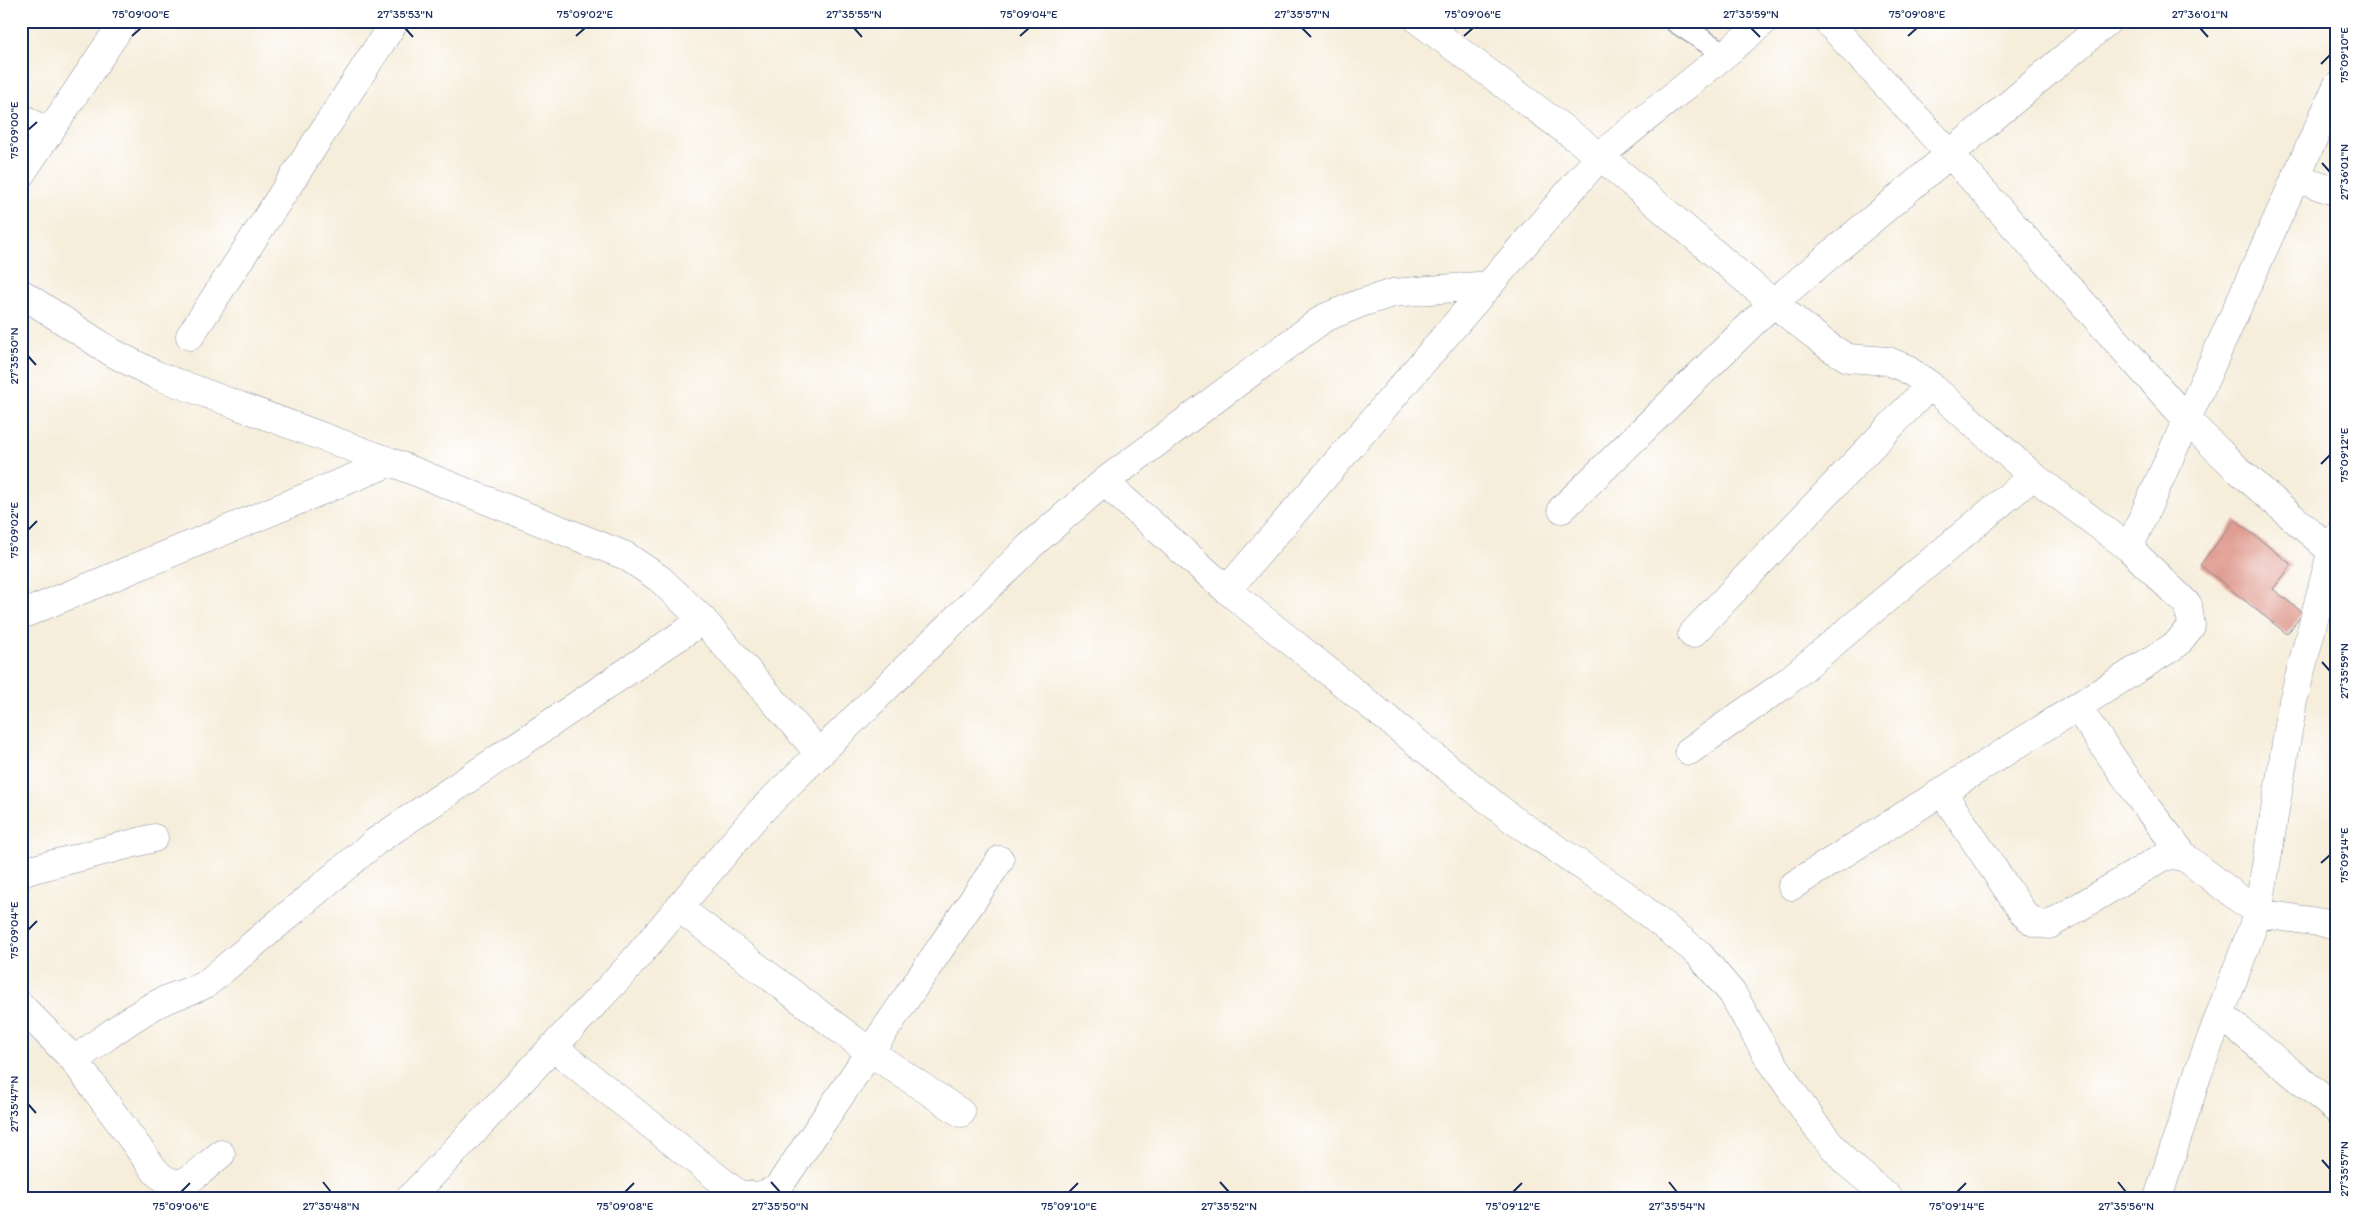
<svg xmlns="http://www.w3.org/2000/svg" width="2358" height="1219" font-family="Itim,sans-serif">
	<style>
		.building { fill: #dc8f82 }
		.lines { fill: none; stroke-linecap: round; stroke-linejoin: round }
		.service-casing { stroke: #888e9c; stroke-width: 23 }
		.minor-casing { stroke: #888e9c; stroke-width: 29 }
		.service { stroke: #fff; stroke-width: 21 }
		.minor { stroke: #fff; stroke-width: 28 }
		.ticks { fill: none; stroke: #1b2f5e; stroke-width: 2 }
		.neatline { fill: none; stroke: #1b2f5e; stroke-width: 2 }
		.ticks-label { font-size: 12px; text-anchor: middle; fill: #1b2f5e }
	</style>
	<rect width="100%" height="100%" fill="#fff"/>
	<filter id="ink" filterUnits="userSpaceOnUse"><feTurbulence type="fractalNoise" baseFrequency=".02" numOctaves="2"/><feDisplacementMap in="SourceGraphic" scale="10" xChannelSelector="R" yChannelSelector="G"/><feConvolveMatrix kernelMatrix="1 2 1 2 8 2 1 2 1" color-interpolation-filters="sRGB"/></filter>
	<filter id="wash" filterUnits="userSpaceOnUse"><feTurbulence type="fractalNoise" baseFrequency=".0096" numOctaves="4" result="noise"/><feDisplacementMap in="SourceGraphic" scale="20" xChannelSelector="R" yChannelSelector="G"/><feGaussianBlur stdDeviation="1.12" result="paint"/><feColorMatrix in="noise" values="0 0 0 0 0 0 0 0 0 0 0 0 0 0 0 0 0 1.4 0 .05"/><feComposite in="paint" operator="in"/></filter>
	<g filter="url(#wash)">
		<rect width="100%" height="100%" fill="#f6edda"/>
		<g id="blocks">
			<!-- building -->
			<path class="building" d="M2235 520 2292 565 2273 589 2303 613 2287 634 2200 565Z"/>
		</g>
	</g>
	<g filter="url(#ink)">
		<use href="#blocks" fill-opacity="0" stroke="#888e9c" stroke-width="1"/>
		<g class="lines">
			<!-- service casing -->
			<g class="service-casing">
				<path id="service" d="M1674 21 1726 55"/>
			</g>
			<!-- minor casing -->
			<g class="minor-casing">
				<path id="minor" d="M1419 21 1600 156C1654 110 1711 68 1764 21
					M1827 21 1951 155 2187 420 2235 467 2337 556
					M21 117 49 134
					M21 174 124 21
					M2295 178 2337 192
					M21 293 113 353 156 375 391 462 626 556 660 579 703 620 820 754
					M190 336 395 21
					M1104 482 1227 590 1512 819 1624 894 1698 953 1732 993 1766 1053 1815 1125 1846 1162 1889 1198
					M1562 509 1773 303 2108 21
					M2129 548 2337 86
					M1227 590 1600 156 1773 303 1831 348 1848 358 1888 361 1905 368 1930 385 2033 476 2129 548 2188 605 2191 626 2177 644 1792 886
					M21 615 391 462
					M1692 634 1930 385
					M2077 707 2147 808 2186 858
					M1689 751 1782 686 2033 476
					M1942 792 2024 914 2035 923 2049 925 2163 857 2174 855 2186 858 2258 913 2337 925
					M21 874 30 870 154 838
					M679 908 870 1052 961 1113
					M21 1006 74 1060 156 1172C182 1198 198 1171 221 1154
					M2220 1014 2337 1110
					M553 1047 738 1194 760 1196 777 1189 1000 860
					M74 1060C102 1041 129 1018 159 1003 174 995 191 992 206 984L375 842 703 620
					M410 1198 626 970 756 816 1030 546 1104 482 1324 318 1361 303 1393 293 1490 285
					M2158 1198 2198 1073 2258 913 2293 701 2331 553 2337 537"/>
			</g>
			<!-- service -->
			<use href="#service" class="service"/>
			<!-- minor -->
			<use href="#minor" class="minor"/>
		</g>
	</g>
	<!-- ticks -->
	<path class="ticks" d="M405 28 413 37M854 28 862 37M1302 28 1311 37M1751 28 1760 37M2200 28 2208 37M132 36 141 28M576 36 585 28M1020 36 1029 28M1464 36 1473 28M1908 36 1917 28M2321 64 2330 55M28 130 37 122M2322 163 2330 172M28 356 36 365M2321 464 2330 455M28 530 37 521M2322 662 2330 671M2321 863 2330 855M28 930 37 921M28 1104 36 1113M2322 1160 2330 1169M323 1182 331 1192M771 1182 780 1192M1220 1182 1229 1192M1669 1182 1677 1192M2118 1182 2126 1192M181 1192 190 1183M625 1192 634 1183M1069 1192 1078 1183M1513 1192 1522 1183M1957 1192 1966 1183"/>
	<!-- margin -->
	<rect width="2358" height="1219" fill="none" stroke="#fff" stroke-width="55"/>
	<rect x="28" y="28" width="2302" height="1164" class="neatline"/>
	<g class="ticks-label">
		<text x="141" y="18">75°09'00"E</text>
		<text x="405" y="18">27°35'53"N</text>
		<text x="585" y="18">75°09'02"E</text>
		<text x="854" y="18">27°35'55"N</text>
		<text x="1029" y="18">75°09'04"E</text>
		<text x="1302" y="18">27°35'57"N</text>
		<text x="1473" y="18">75°09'06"E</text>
		<text x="1751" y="18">27°35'59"N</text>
		<text x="1917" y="18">75°09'08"E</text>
		<text x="2200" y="18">27°36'01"N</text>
		<text transform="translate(2344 55) rotate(-90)" y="4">75°09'10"E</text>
		<text transform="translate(14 130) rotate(-90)" y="4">75°09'00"E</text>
		<text transform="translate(2344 172) rotate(-90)" y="4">27°36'01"N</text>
		<text transform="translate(14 356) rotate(-90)" y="4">27°35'50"N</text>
		<text transform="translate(2344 455) rotate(-90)" y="4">75°09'12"E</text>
		<text transform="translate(14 530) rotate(-90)" y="4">75°09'02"E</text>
		<text transform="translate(2344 671) rotate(-90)" y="4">27°35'59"N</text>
		<text transform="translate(2344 855) rotate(-90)" y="4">75°09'14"E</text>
		<text transform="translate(14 930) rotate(-90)" y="4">75°09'04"E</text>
		<text transform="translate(14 1104) rotate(-90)" y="4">27°35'47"N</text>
		<text transform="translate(2344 1169) rotate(-90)" y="4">27°35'57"N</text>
		<text x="181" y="1210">75°09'06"E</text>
		<text x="331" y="1210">27°35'48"N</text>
		<text x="625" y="1210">75°09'08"E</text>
		<text x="780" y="1210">27°35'50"N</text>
		<text x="1069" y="1210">75°09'10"E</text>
		<text x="1229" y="1210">27°35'52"N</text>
		<text x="1513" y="1210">75°09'12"E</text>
		<text x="1677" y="1210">27°35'54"N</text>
		<text x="1957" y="1210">75°09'14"E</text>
		<text x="2126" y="1210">27°35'56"N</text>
	</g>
</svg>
